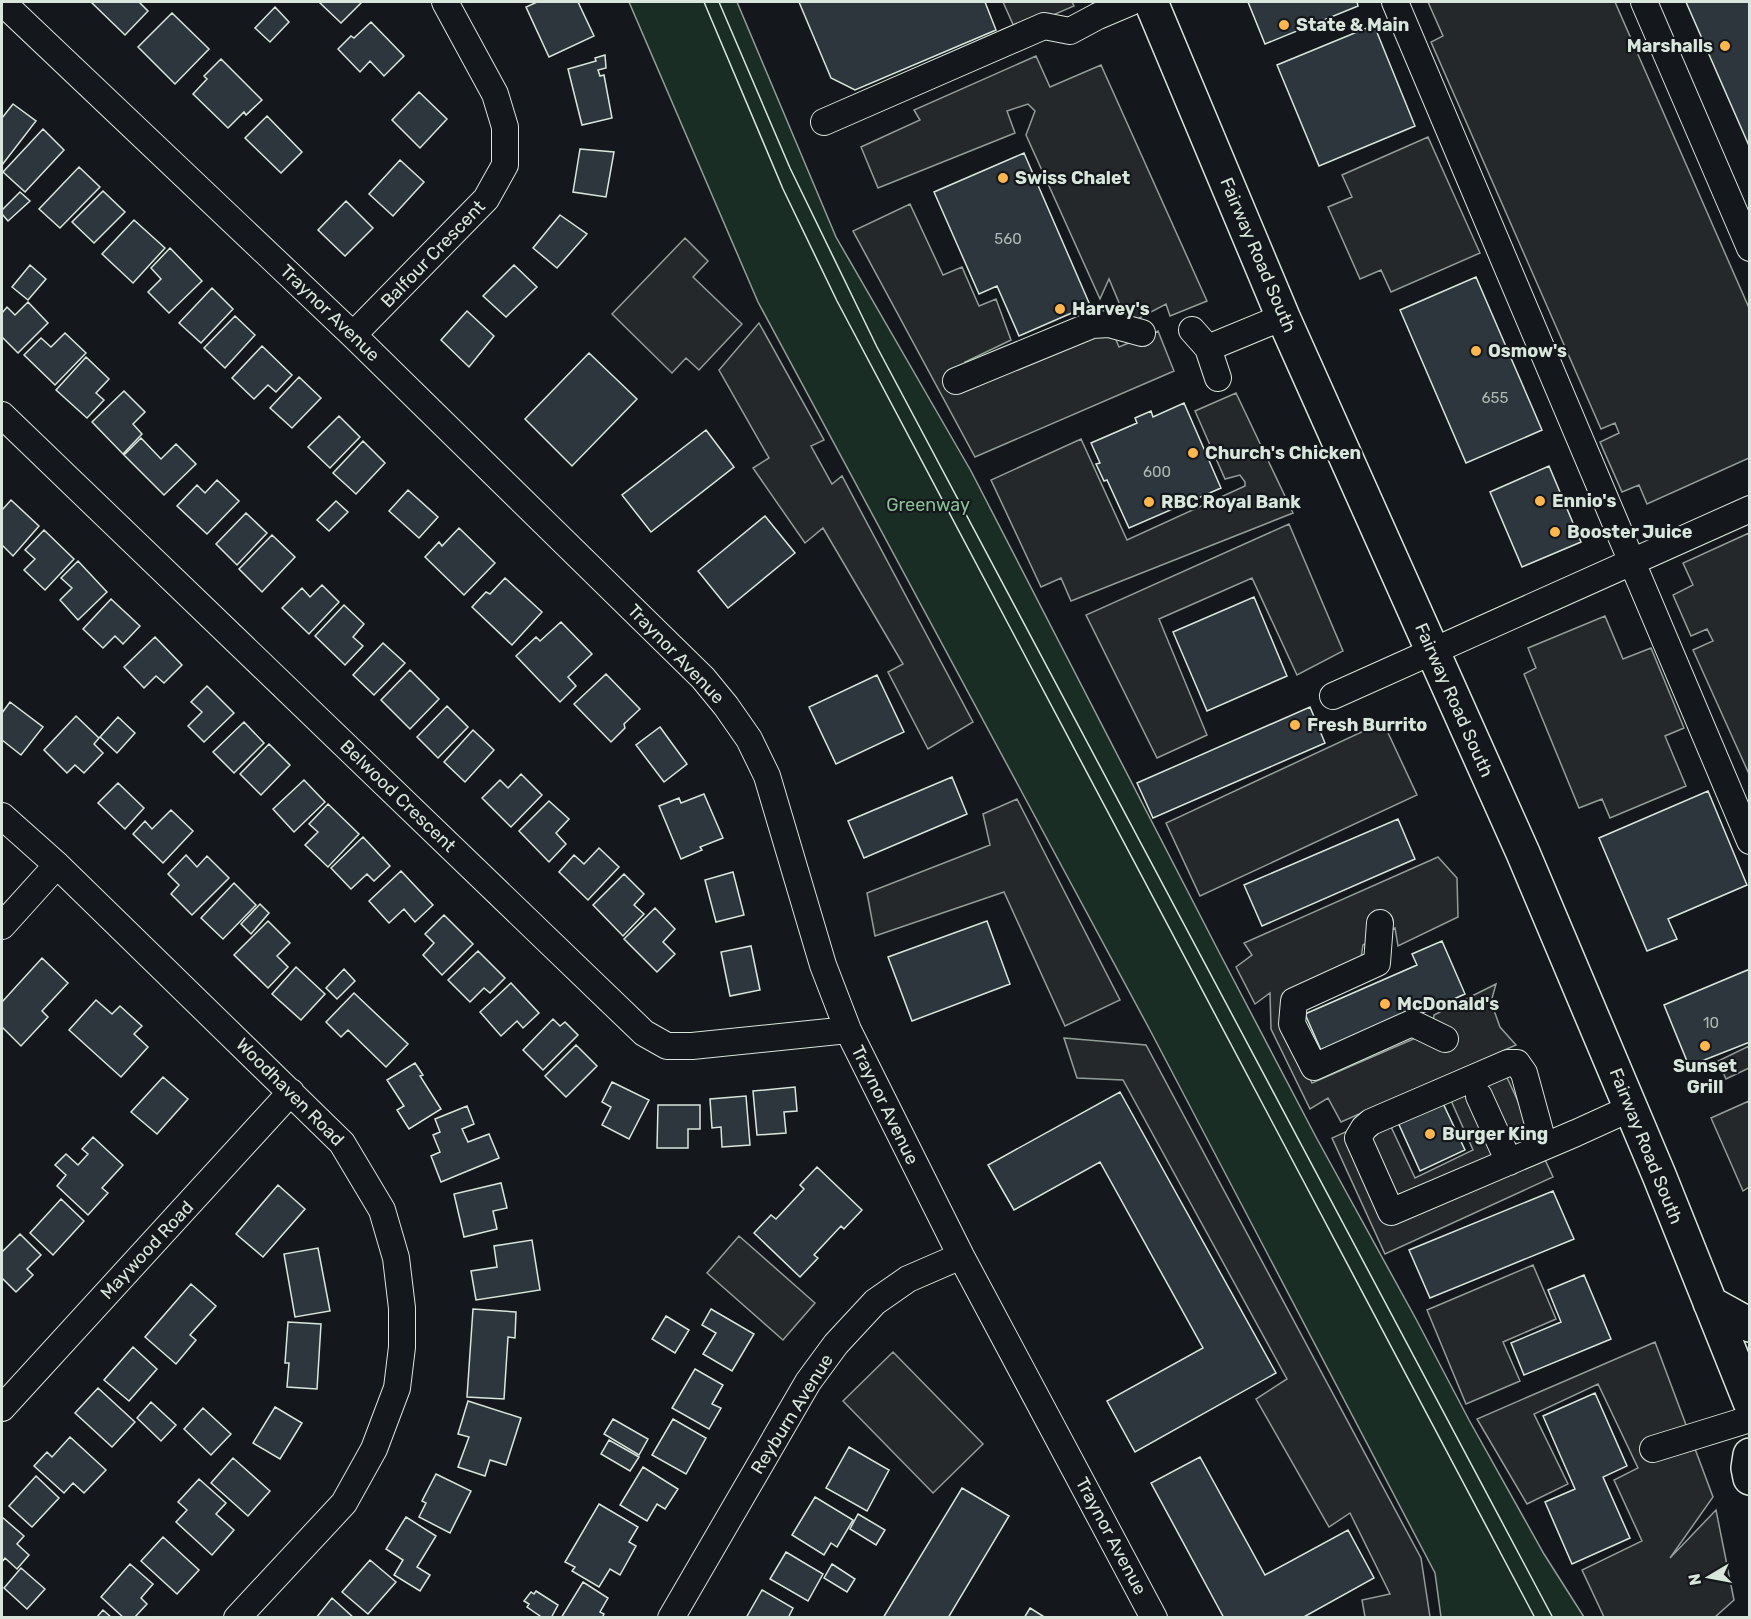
<svg xmlns="http://www.w3.org/2000/svg" width="1751" height="1619" font-family="Rubik,sans-serif">
	<style>
		.green { fill: #1a2d24; stroke: #939e99; stroke-width: 1.5 }
		.parking { fill: #24282b; stroke: #939e99; stroke-width: 1.5 }
		.building { fill: #2c363c; stroke: #d8e6dc; stroke-width: 1.5 }
		.lines { fill: none; stroke-linecap: round; stroke-linejoin: round }
		.minor-casing { stroke: #d8e6dc; stroke-width: 28 }
		.major-casing { stroke: #d8e6dc; stroke-width: 36 }
		.minor { stroke: #14181c; stroke-width: 26 }
		.major { stroke: #14181c; stroke-width: 33 }
		.tram { stroke: #d8e6dc; stroke-width: 1.5 }
		.poi-dot { fill: #ffb74d; stroke: #14181c; stroke-width: 2 }
		.labels { text-anchor: middle; stroke-width: 4.5; stroke-linejoin: round; paint-order: stroke }
		.number-label { font-size: 15px; fill: #adbab4 }
		.poi-label { font-size: 18px; font-weight: bold; fill: #d8e6dc; stroke: #14181c; text-anchor: start }
		.street-label { font-size: 18px; fill: #d8e6dc; stroke: #14181c }
		.park-label { font-size: 18px; fill: #8ac095; stroke: #14181c }
	</style>
	<rect width="100%" height="100%" fill="#14181c"/>
	<!-- green -->
	<path class="green" d="M629 2H737L836 237 971 471 1219 952 1316 1137 1416 1319 1469 1420 1544 1554 1584 1617H1441L1435 1573 1151 1032 758 302Z"/>
	<!-- parking -->
	<path class="parking" d="M1003 2H1072L1074 6 1016 31Z
		M1428 2H1615L1749 308V458L1647 504 1639 485 1622 492 1600 442 1619 433 1615 423 1601 429 1431 42 1443 36Z
		M1036 56 1050 87 1101 65 1207 301 1170 316 1166 304 1128 324 1109 279 1100 299 1026 135 1035 111 1028 104 1007 111 1015 133 878 188 861 147 920 120 914 110Z
		M1428 137 1480 253 1391 292 1381 270 1360 279 1328 207 1352 197 1342 175Z
		M910 204 943 275 962 267 979 306 996 299 1011 340 965 362 978 385 1112 330 1119 347 1158 331 1174 371 975 457 853 231Z
		M685 238 708 261 693 277 742 324 699 370 686 358 672 373 612 314Z
		M759 323 824 440 811 446 832 484 842 476 973 722 928 749 888 672 903 664 823 528 805 543 753 468 769 458 719 370Z
		M1236 393 1293 513 1071 601 1061 578 1041 587 991 480 1081 439 1127 540 1245 486V482L1240 475 1225 479 1195 411Z
		M1289 524 1343 651 1297 675 1252 578 1159 619 1207 735 1157 758 1086 615Z
		M1749 533V774L1693 650 1713 641 1707 629 1691 636 1673 595 1693 585 1683 563Z
		M1605 616 1623 659 1651 648 1684 728 1665 736 1686 786 1610 818 1602 799 1579 808 1524 674 1536 668 1528 648Z
		M1383 722 1417 795 1200 896 1166 823Z
		M1017 799 1120 1000 1065 1026 1004 892 875 936 867 893 990 845 983 814Z
		M1438 857 1457 878 1458 917 1398 946 1395 928 1363 945 1361 958 1294 990 1289 1033 1312 1083 1432 1031 1434 1015 1496 984 1491 1002 1500 1027 1516 1045 1341 1122 1328 1098 1310 1109 1271 1029 1270 993 1255 1004 1236 967 1252 955 1244 943Z
		M1064 1038 1146 1045 1421 1558 1430 1617H1365L1362 1600 1390 1594 1350 1513 1329 1527 1256 1399 1287 1379 1123 1080 1077 1078Z
		M1749 1046V1068L1726 1079 1718 1061Z
		M1504 1071 1553 1177 1385 1254 1332 1138 1385 1114 1415 1178 1473 1150 1449 1096Z
		M1749 1101V1187L1743 1191 1711 1118Z
		M739 1236 815 1303 783 1340 707 1273Z
		M1533 1265 1556 1319 1503 1342 1520 1381 1466 1404 1427 1310Z
		M1655 1342 1713 1497 1670 1558 1716 1510 1734 1600 1715 1617H1604L1582 1570 1642 1541 1614 1480 1638 1468 1598 1384 1534 1414 1568 1484 1527 1504 1477 1419Z
		M893 1352 983 1444 933 1493 843 1401Z"/>
	<!-- building -->
	<path class="building" d="M91 2H139L148 11 125 35Z
		M319 2H362L341 23Z
		M537 2H578L594 36 549 57 526 7Z
		M799 2H985L996 30 855 90 831 78Z
		M1248 2H1357L1358 6 1265 44Z
		M1686 2H1750V148Z
		M275 7 289 22 270 42 255 28Z
		M172 13 209 49 175 84 138 47Z
		M371 22 404 56 384 76 370 61 360 72 338 49 351 36 354 38Z
		M1374 25 1415 126 1319 166 1277 65Z
		M605 55 606 68 598 70 600 76 604 75 612 118 582 125 568 69 596 61 595 58Z
		M221 59 262 100 246 115 244 112 228 128 193 94 207 79 204 76Z
		M419 92 447 119 420 148 392 120Z
		M13 104 36 121 2 165V118Z
		M267 116 302 152 281 173 245 138Z
		M43 129 64 150 25 192 3 172Z
		M580 149 614 152 606 197 573 192Z
		M1024 153 1090 305 1019 336 997 286 979 294 934 192Z
		M400 160 424 182 393 216 369 194Z
		M79 167 100 187 60 228 39 209Z
		M103 191 125 212 94 243 72 222Z
		M20 192 30 201 8 221 2 214V210Z
		M346 201 373 228 345 256 318 230Z
		M560 215 587 234 557 268 533 248Z
		M134 220 165 248 133 283 102 254Z
		M170 248 202 281 169 313 148 292 161 279 151 268Z
		M30 265 46 279 28 300 12 287Z
		M514 265 537 287 506 317 483 296Z
		M1476 277 1542 430 1466 463 1400 310Z
		M212 288 233 309 201 343 179 323Z
		M28 302 48 323 18 353 2 337V313L7 307 15 315Z
		M467 311 494 336 469 367 441 340Z
		M235 316 255 335 225 368 204 348Z
		M65 333 86 353 55 385 24 355 41 338 51 347Z
		M262 346 292 375 276 392 268 385 254 399 232 378Z
		M589 353 637 399 572 466 525 419Z
		M86 357 109 379 96 393 104 400 87 418 56 390Z
		M299 377 321 398 292 428 270 408Z
		M124 391 145 412 133 424 142 434 123 454 92 422Z
		M1184 403 1221 488 1129 528 1107 480 1104 481 1096 464 1100 463 1091 443 1137 423 1135 418 1151 411 1153 417Z
		M339 416 360 437 330 468 308 447Z
		M706 430 734 467 651 532 622 495Z
		M141 438 161 459 176 444 196 464 164 495 124 455Z
		M363 441 385 463 356 494 333 473Z
		M1549 466 1581 542 1522 567 1490 492Z
		M217 480 239 501 207 534 177 506 197 485 205 493Z
		M408 490 438 517 419 538 389 511Z
		M11 500 39 526 13 556 2 545V510Z
		M336 501 348 512 329 531 317 520Z
		M246 513 267 533 237 565 216 544Z
		M765 516 795 553 728 608 698 571Z
		M459 528 495 563 464 595 425 557 439 542 442 546Z
		M44 530 74 559 45 590 24 570 35 559 25 550Z
		M272 535 295 557 262 592 239 569Z
		M78 561 107 592 78 620 60 600 72 588 61 578Z
		M505 578 542 612 512 645 472 607 486 592 490 594Z
		M322 585 339 602 309 634 282 608 302 588 310 597Z
		M1254 597 1287 676 1207 711 1173 632Z
		M111 599 140 626 123 644 115 636 103 648 83 629Z
		M344 605 364 624 353 637 363 646 345 665 315 636Z
		M561 622 592 654 568 677 576 686 560 702 516 656 536 637 540 641Z
		M155 637 182 665 164 683 156 676 144 688 124 667Z
		M383 643 405 663 374 695 353 675Z
		M410 670 439 699 410 729 381 700Z
		M606 674 640 709 624 724 625 728 611 742 574 704Z
		M877 675 904 732 836 764 809 707Z
		M207 686 234 713 204 742 188 726 202 712 191 702Z
		M10 702 43 727 21 755 2 740V713Z
		M447 706 468 727 438 758 417 737Z
		M1310 707 1325 743 1153 818 1137 783Z
		M76 716 99 738 94 744 103 753 84 773 75 765 67 773 44 750Z
		M118 717 135 733 117 753 100 737Z
		M244 722 264 743 234 773 213 752Z
		M660 727 687 764 664 782 636 745Z
		M473 730 494 750 465 782 444 762Z
		M269 744 290 765 261 795 240 774Z
		M521 774 542 795 511 827 482 798 500 780 508 788Z
		M952 777 967 814 864 858 848 821Z
		M304 780 325 802 294 832 273 809Z
		M118 783 144 808 125 829 98 803Z
		M1708 791 1747 885 1668 919 1677 939 1647 951 1599 838Z
		M704 794 723 838 700 847 702 850 681 859 659 806 679 798 681 803Z
		M549 801 569 819 556 833 566 844 549 862 519 831Z
		M328 804 359 834 328 867 305 845 318 832 309 824Z
		M171 810 193 831 163 863 133 834 145 821 152 829Z
		M1398 819 1415 859 1262 926 1244 885Z
		M363 837 390 866 374 881 367 874 351 889 331 868Z
		M599 848 619 867 588 900 559 872 574 855 584 864Z
		M186 855 197 867 207 856 229 878 192 915 171 894 179 885 168 874Z
		M401 871 433 905 415 922 404 909 389 923 369 901Z
		M733 872 744 915 716 922 705 880Z
		M624 874 644 894 634 905 644 914 623 936 593 905Z
		M234 883 256 905 223 939 201 918Z
		M260 904 269 913 251 934 241 924Z
		M655 908 675 929 663 942 675 954 657 972 624 939Z
		M444 915 473 944 442 975 423 955 434 943 425 934Z
		M268 921 290 943 277 956 288 967 268 988 234 955Z
		M987 921 1010 984 912 1021 888 957Z
		M1442 941 1465 994 1324 1057 1305 1014 1417 965 1412 954Z
		M751 946 760 990 730 996 721 952Z
		M478 951 505 978 490 993 484 988 470 1002 448 980Z
		M42 958 68 983 42 1011 48 1017 21 1046 2 1027V1002Z
		M296 967 325 994 301 1020 272 994Z
		M344 969 355 981 337 999 326 988Z
		M1750 969V1042L1689 1066 1664 1005Z
		M511 983 539 1013 523 1028 517 1021 501 1036 480 1012Z
		M354 993 408 1044 386 1067 348 1030 341 1037 326 1022Z
		M96 1000 112 1014 120 1006 142 1026 134 1034 148 1047 121 1077 69 1030Z
		M553 1019 560 1026 565 1022 578 1035 543 1070 523 1050Z
		M576 1045 597 1066 566 1097 545 1076Z
		M415 1063 423 1075 420 1076 441 1109 409 1129 397 1110 404 1106 387 1080Z
		M163 1077 188 1099 157 1134 131 1112Z
		M612 1082 649 1100 629 1139 602 1125 611 1107 602 1102Z
		M795 1087 797 1111 784 1112 786 1133 757 1135 753 1091Z
		M1120 1092 1276 1373 1135 1452 1107 1401 1203 1348 1100 1162 1014 1210 988 1165Z
		M746 1096 750 1145 722 1147 721 1127 712 1128 710 1099Z
		M1440 1097 1465 1150 1420 1171 1396 1118Z
		M658 1105H700V1129H688V1148H657Z
		M467 1106 474 1124 462 1129 468 1142 489 1134 499 1158 441 1182 431 1156 440 1152 433 1135 440 1132 435 1119Z
		M93 1137 123 1165 102 1188 108 1193 88 1215 57 1186 66 1175 55 1165 66 1154 78 1165 88 1154 82 1149Z
		M817 1167 862 1210 844 1229 841 1226 814 1255 818 1258 800 1277 754 1233 771 1215 776 1219 804 1189 800 1185Z
		M501 1183 507 1208 493 1211 497 1229 464 1237 454 1194Z
		M278 1185 305 1209 263 1257 236 1234Z
		M1553 1191 1574 1239 1430 1298 1409 1250Z
		M61 1199 84 1221 53 1255 30 1233Z
		M20 1234 41 1255 27 1269 33 1275 16 1292 2 1278V1252Z
		M532 1240 540 1290 476 1300 471 1271 497 1267 494 1246Z
		M318 1248 330 1311 295 1317 284 1254Z
		M1584 1275 1611 1339 1524 1375 1511 1343 1561 1322 1548 1290Z
		M191 1284 216 1306 190 1335 196 1340 176 1364 145 1337Z
		M473 1309 516 1312 515 1338 508 1337 504 1399 467 1397Z
		M711 1309 754 1334 732 1371 703 1354 716 1333 702 1325Z
		M666 1316 689 1330 675 1353 652 1339Z
		M288 1322 321 1324 317 1389 287 1387 289 1363H285Z
		M133 1347 157 1369 129 1401 104 1380Z
		M695 1369 723 1385 712 1404 721 1408 709 1429 672 1408Z
		M98 1388 135 1422 112 1447 75 1413Z
		M1595 1393 1627 1466 1603 1477 1630 1538 1572 1564 1545 1502 1575 1489 1543 1416Z
		M468 1401 521 1418 506 1465 490 1460 485 1476 458 1467 469 1437 458 1434Z
		M151 1402 176 1425 161 1441 137 1418Z
		M275 1407 302 1423 280 1459 253 1443Z
		M203 1408 231 1434 211 1455 184 1429Z
		M613 1419 648 1439 639 1455 604 1434Z
		M673 1419 706 1438 686 1474 652 1455Z
		M70 1437 106 1470 84 1493 73 1483 64 1493 34 1466 47 1452 52 1457Z
		M609 1440 639 1457 630 1471 601 1454Z
		M849 1447 889 1470 867 1511 826 1488Z
		M1200 1457 1265 1575 1348 1530 1374 1578 1302 1618H1224L1151 1483Z
		M233 1458 270 1491 248 1516 211 1483Z
		M643 1467 678 1489 665 1509 657 1504 647 1521 620 1505Z
		M436 1474 471 1491 450 1533 419 1517 426 1503 422 1501Z
		M36 1476 59 1498 32 1527 9 1506Z
		M199 1479 226 1503 216 1514 234 1530 212 1555 176 1522 187 1510 178 1502Z
		M962 1488 1009 1516 948 1618H883Z
		M815 1497 853 1520 837 1547 831 1543 824 1555 792 1535Z
		M599 1504 638 1527 629 1542 636 1546 620 1575 610 1569 599 1587 572 1571 575 1567 565 1562Z
		M858 1514 885 1530 876 1545 850 1529Z
		M2 1517 24 1536 17 1544 29 1555 17 1569 5 1558 2 1562Z
		M406 1517 436 1536 417 1567 430 1575 420 1591 394 1575 403 1560 386 1549Z
		M163 1537 199 1570 177 1594 141 1561Z
		M786 1552 823 1574 808 1601 770 1579Z
		M370 1560 396 1582 368 1614 342 1592Z
		M130 1564 153 1584 141 1598 147 1604 134 1618H124L101 1597Z
		M832 1564 855 1579 847 1592 824 1578Z
		M21 1568 45 1589 27 1609 4 1588Z
		M583 1582 608 1598 600 1612 604 1614 602 1618H561Z
		M762 1590 793 1608 788 1618H746Z
		M536 1591 558 1605 551 1618H543L527 1607 529 1604 524 1601 531 1592 534 1594Z
		M332 1598 354 1618H316Z
		M1030 1608 1046 1618H1024Z
		M103 1610 112 1618H96Z"/>
	<g class="lines">
		<!-- minor casing -->
		<g class="minor-casing">
			<path id="minor" d="M2 2 353 335 703 678 726 706 749 739 767 776 823 965 848 1030 961 1256 1154 1618
				M1395 2 1750 841
				M1644 2 1750 248
				M824 122 1044 26 1070 31 1098 16 1131 2
				M1192 330 1208 348 1218 378
				M353 335 486 199 505 165V127L495 94 445 2
				M1208 348 1283 317
				M956 381 1092 325 1109 324 1142 333
				M2 415 644 1033 667 1046H692L848 1030
				M1333 696 1750 509
				M2 816 57 865 342 1143 382 1210 396 1258 402 1308V1347L397 1388 374 1449 344 1503 237 1618
				M1380 923 1377 963 1294 1001 1292 1024 1314 1067 1412 1023 1445 1039
				M2 926 57 865
				M1479 1096 1509 1162
				M1544 1146 1524 1073 1517 1063H1508L1371 1122 1364 1128 1358 1138 1391 1212 1576 1133 1631 1108
				M2 1408 291 1092
				M1653 1449 1750 1419
				M671 1618 808 1382 836 1344 875 1302 908 1279 961 1256"/>
		</g>
		<!-- major casing -->
		<g class="major-casing">
			<path id="major" d="M1151 2 1283 317 1523 853 1659 1175 1750 1402
				M1710 1303 1750 1325
				M1750 1455 1748 1468 1750 1478"/>
		</g>
		<!-- minor -->
		<use href="#minor" class="minor"/>
		<!-- major -->
		<use href="#major" class="major"/>
		<!-- tram -->
		<path class="tram" d="M704 2 783 189 837 301 1535 1618
			M719 2 790 168 877 347 1553 1618"/>
	</g>
	<!-- markers -->
	<g class="poi-dot">
		<circle cx="1284" cy="25" r="6"/>
		<circle cx="1725" cy="46" r="6"/>
		<circle cx="1003" cy="178" r="6"/>
		<circle cx="1060" cy="309" r="6"/>
		<circle cx="1476" cy="351" r="6"/>
		<circle cx="1193" cy="453" r="6"/>
		<circle cx="1540" cy="501" r="6"/>
		<circle cx="1149" cy="502" r="6"/>
		<circle cx="1555" cy="532" r="6"/>
		<circle cx="1295" cy="725" r="6"/>
		<circle cx="1385" cy="1004" r="6"/>
		<circle cx="1705" cy="1046" r="6"/>
		<circle cx="1430" cy="1134" r="6"/>
	</g>
	<g class="labels">
		<!-- number labels -->
		<g class="number-label">
			<text x="1008" y="244">560</text>
			<text x="1495" y="403">655</text>
			<text x="1157" y="477">600</text>
			<text x="1711" y="1028">10</text>
		</g>
		<!-- poi labels -->
		<g class="poi-label">
			<text x="1296" y="31">State &amp; Main</text>
			<text x="1713" y="52" text-anchor="end">Marshalls</text>
			<text x="1015" y="184">Swiss Chalet</text>
			<text x="1072" y="315">Harvey's</text>
			<text x="1488" y="357">Osmow's</text>
			<text x="1205" y="459">Church's Chicken</text>
			<text x="1552" y="507">Ennio's</text>
			<text x="1161" y="508">RBC Royal Bank</text>
			<text x="1567" y="538">Booster Juice</text>
			<text x="1307" y="731">Fresh Burrito</text>
			<text x="1397" y="1010">McDonald's</text>
			<text x="1705" y="1072" text-anchor="middle">Sunset<tspan x="1705" dy="21">Grill</tspan></text>
			<text x="1442" y="1140">Burger King</text>
		</g>
		<!-- street labels -->
		<g class="street-label">
			<text transform="translate(433 254) rotate(-46)" y="6">Balfour Crescent</text>
			<text transform="translate(1258 255) rotate(67)" y="6">Fairway Road South</text>
			<text transform="translate(330 313) rotate(44)" y="6">Traynor Avenue</text>
			<text transform="translate(676 654) rotate(46)" y="6">Traynor Avenue</text>
			<text transform="translate(1454 700) rotate(66)" y="6">Fairway Road South</text>
			<text transform="translate(398 796) rotate(44)" y="6">Belwood Crescent</text>
			<text transform="translate(290 1092) rotate(45)" y="6">Woodhaven Road</text>
			<text transform="translate(885 1105) rotate(64)" y="6">Traynor Avenue</text>
			<text transform="translate(1646 1146) rotate(68)" y="6">Fairway Road South</text>
			<text transform="translate(147 1250) rotate(-47)" y="6">Maywood Road</text>
			<text transform="translate(792 1414) rotate(-58)" y="6">Reyburn Avenue</text>
			<text transform="translate(1111 1536) rotate(62)" y="6">Traynor Avenue</text>
		</g>
		<!-- park labels -->
		<g class="park-label">
			<text x="928" y="511">Greenway</text>
		</g>
	</g>
	<!-- border -->
	<rect width="1751" height="1619" fill="none" stroke="#d8e6dc" stroke-width="6"/>
	<!-- north arrow -->
	<g transform="translate(1709 1577) rotate(260)" stroke="#14181c" stroke-width="4.5" paint-order="stroke">
	<path d="M0-4.5L10 22L0 15L-10 22Z" fill="#d8e6dc"/>
	<text y="-9" font-size="16" font-weight="bold" text-anchor="middle" fill="#d8e6dc">N</text>
	</g>
</svg>
